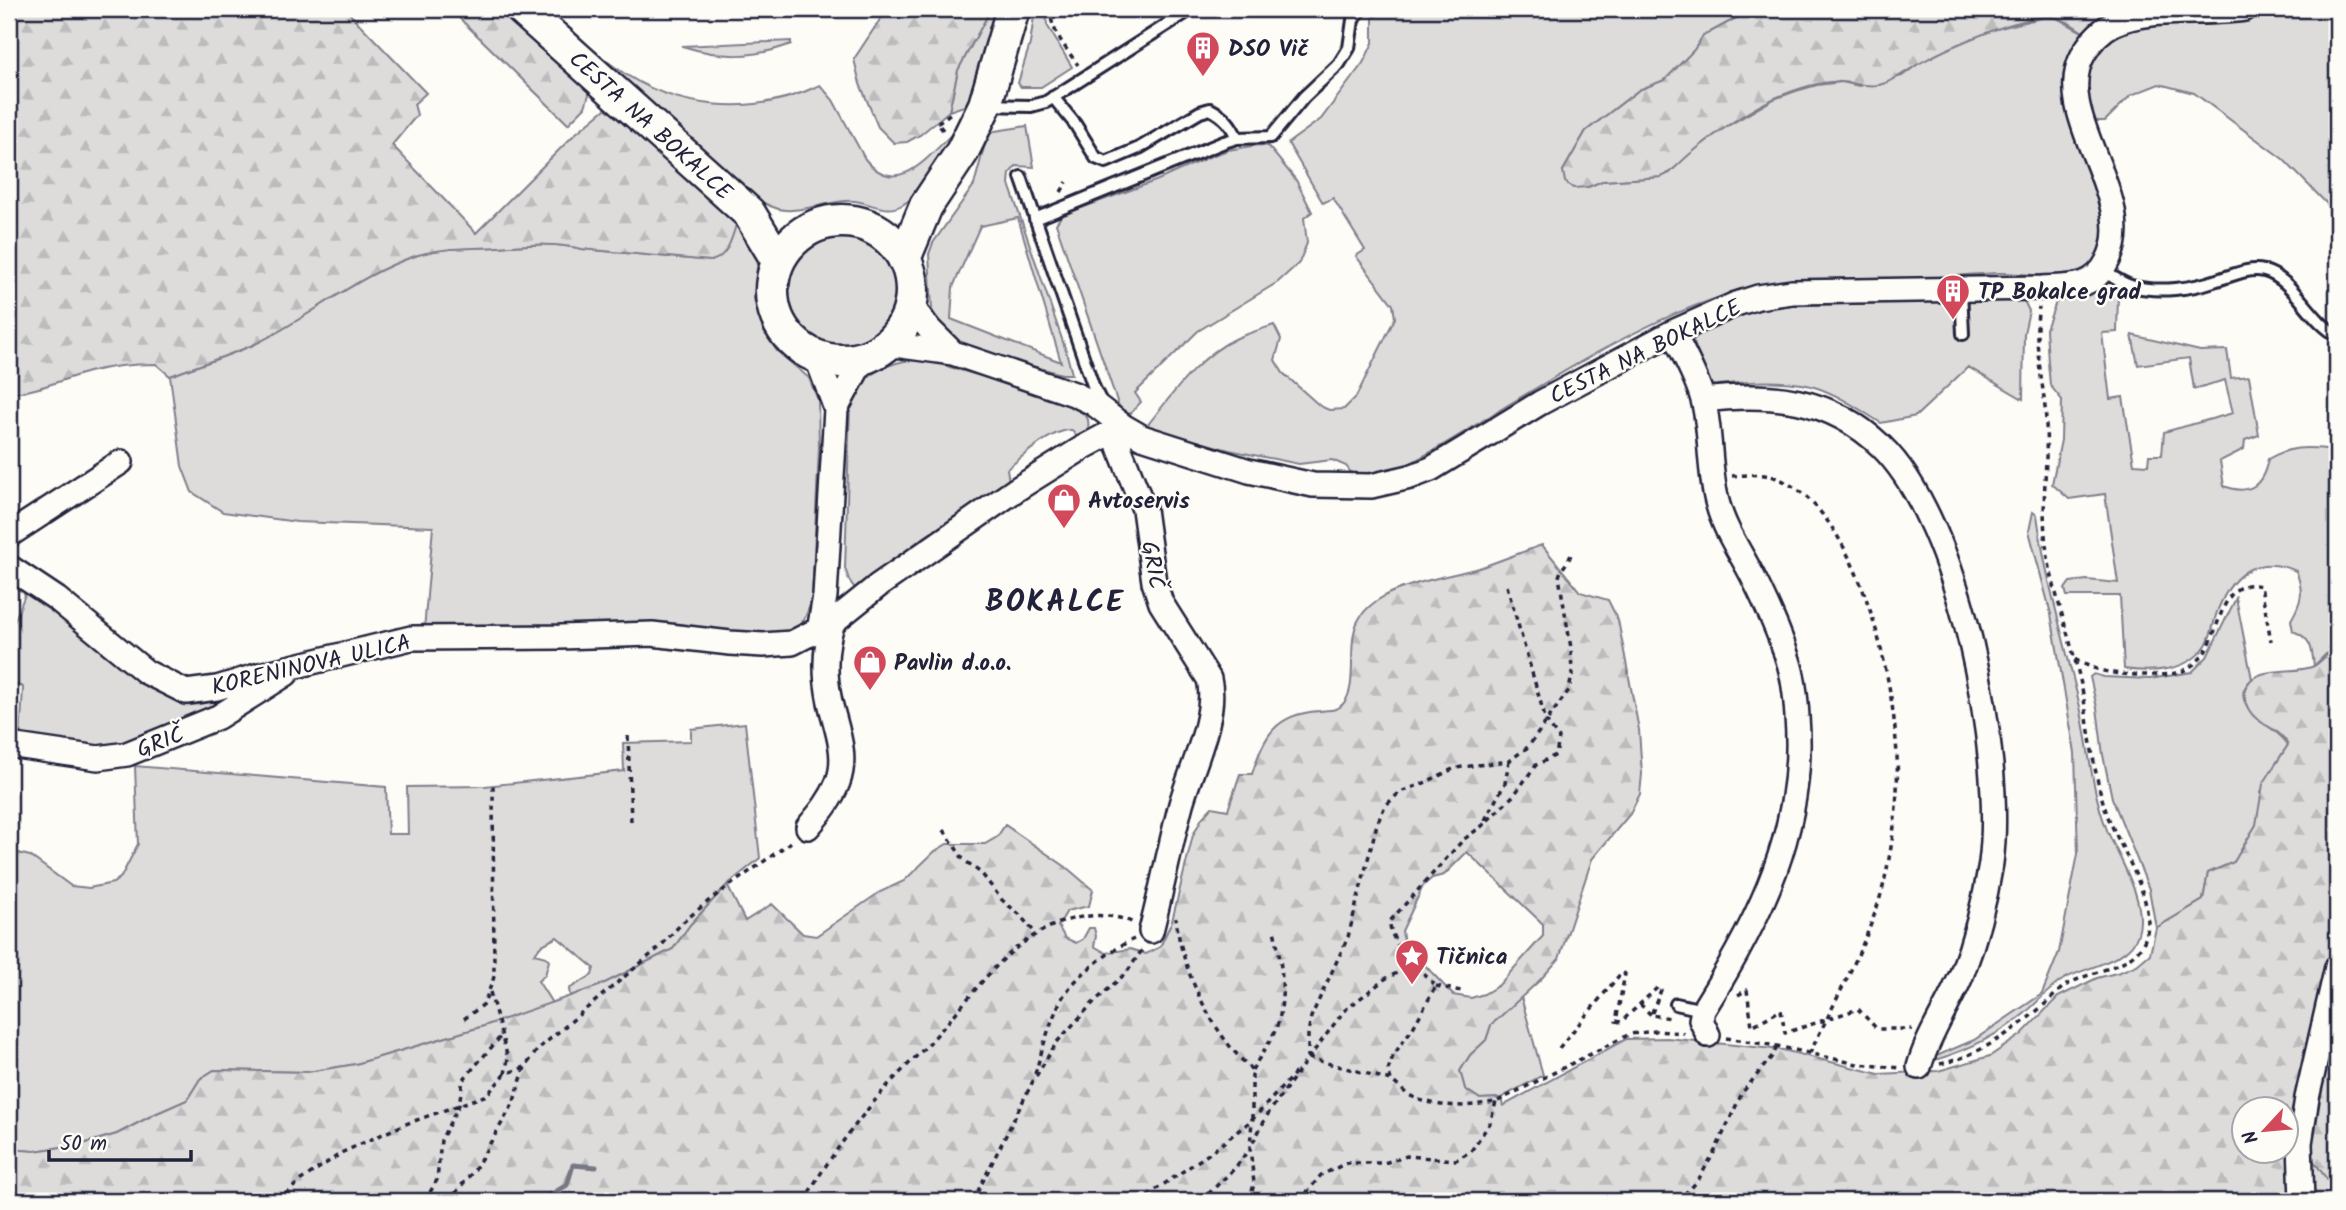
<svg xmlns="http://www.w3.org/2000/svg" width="2346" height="1210" font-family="Kalam,sans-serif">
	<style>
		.grass { fill: #dddcdb; stroke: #807f8b; stroke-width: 2; fill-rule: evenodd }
		.forest { fill: url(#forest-firs); stroke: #807f8b; stroke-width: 2; fill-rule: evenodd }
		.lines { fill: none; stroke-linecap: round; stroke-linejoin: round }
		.stream { stroke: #787885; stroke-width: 5 }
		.lane-casing { stroke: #22223b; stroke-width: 16 }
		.street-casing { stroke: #22223b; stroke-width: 28 }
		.secondary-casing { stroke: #22223b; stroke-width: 37 }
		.path { stroke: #22223b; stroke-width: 3.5; stroke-dasharray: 5 5; stroke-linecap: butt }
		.lane { stroke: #fdfcf7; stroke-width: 10 }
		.street { stroke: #fdfcf7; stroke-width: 23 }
		.secondary { stroke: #fdfcf7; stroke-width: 32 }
		.labels { text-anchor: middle; stroke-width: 5; stroke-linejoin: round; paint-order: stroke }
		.poi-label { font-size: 23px; font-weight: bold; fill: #22223b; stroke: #fdfcf7; text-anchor: start }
		.street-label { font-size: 23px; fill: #22223b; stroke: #fdfcf7 }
		.district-label { font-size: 30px; font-weight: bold; letter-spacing: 2px; fill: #22223b; stroke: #fdfcf7 }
	</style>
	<defs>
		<pattern id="forest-firs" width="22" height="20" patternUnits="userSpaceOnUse" patternTransform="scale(1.75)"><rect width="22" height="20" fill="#dddcdb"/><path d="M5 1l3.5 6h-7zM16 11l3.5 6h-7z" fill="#bdbcbd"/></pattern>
	</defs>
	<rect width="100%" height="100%" fill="#fdfcf7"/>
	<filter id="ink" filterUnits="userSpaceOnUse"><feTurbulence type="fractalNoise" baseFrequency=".0143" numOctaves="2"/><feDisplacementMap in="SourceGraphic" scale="14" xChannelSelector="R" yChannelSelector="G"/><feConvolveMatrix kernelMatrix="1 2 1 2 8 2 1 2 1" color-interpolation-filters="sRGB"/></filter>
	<g filter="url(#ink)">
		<!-- grass -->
		<path class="grass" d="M991 9H998L970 104 949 111 958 70Z
			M1035 9H1046L1047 25 1072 67 1041 87H1021L1018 83 1030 44Z
			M1385 9H1753L1703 36 1694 50 1665 80 1639 90 1586 131 1563 171 1588 187 1602 181 1661 177 1670 173 1686 156 1714 134 1774 99 1796 91 1817 85 1842 82 1859 86 1902 76 1919 63 1964 40 1992 30 2045 17 2057 18 2086 34C2076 46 2066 59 2064 75 2055 127 2139 232 2086 269 2067 282 2020 272 1997 273 1948 276 1899 280 1850 281 1834 281 1818 279 1802 280 1700 288 1604 348 1518 399 1484 419 1453 441 1418 459 1409 464 1399 470 1390 473 1378 476 1365 476 1353 475L1346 466 1332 460 1299 464 1229 450 1146 427C1172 395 1198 356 1237 338 1249 333 1262 329 1274 325L1281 339 1275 360 1283 373 1320 406 1329 410 1344 409 1356 397 1395 318 1393 305 1356 256 1365 250 1333 198 1323 203 1288 143 1321 119 1363 63 1373 43V18Z
			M2274 9H2337V214L2283 159 2194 93 2159 84 2131 95 2105 121H2095L2090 111 2087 74 2091 56 2112 33 2136 24 2242 19Z
			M566 25C582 39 597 55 615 67 675 111 754 117 820 85L833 100 865 159C898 200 929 155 955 131 943 154 926 193 902 205 886 214 871 203 855 201 830 199 809 212 785 210 772 209 761 201 750 195L589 51Z
			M791 41V44C753 59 721 58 682 46Z
			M1027 126 1034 167 1016 166 1010 173 1009 184 1066 351 1072 374H1062L987 354 949 339 951 334 940 326 932 310 929 254 933 243 974 185 987 136 995 131ZM1018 218 1061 362 951 319 953 287 980 226Z
			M1258 145 1268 146 1296 180 1312 212 1304 218 1307 243 1299 263 1278 282 1198 331 1135 393 1141 402 1130 414 1124 413 1118 404 1056 224 1062 215 1158 180 1211 156 1228 150Z
			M738 218 758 256 754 299 764 332 777 351 809 378 818 400 819 447 812 598C807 616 803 625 788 636L424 630 433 527 297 522 223 512 192 492 182 466 170 376C198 365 228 356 255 344 311 317 358 274 418 255 443 247 471 248 498 247 527 245 554 242 582 249L712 261Z
			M786 290a57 57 0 1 1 114 0a57 57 0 1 1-114 0Z
			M2099 291 2118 294 2117 332 2102 333 2110 399 2123 397 2134 464 2148 465 2149 455H2162L2164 432 2233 413 2225 380 2194 389 2189 358 2138 365 2132 335 2200 351 2227 350 2231 378 2249 376 2259 435 2245 440 2244 449 2220 461 2224 486C2250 496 2263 485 2268 459 2293 444 2310 448 2337 450V643L2314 666C2312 647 2311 638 2293 631L2291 620C2302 601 2304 592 2296 571 2259 555 2234 571 2219 607 2213 619 2213 637 2204 648 2186 672 2150 673 2124 669L2120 596H2067L2065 589 2070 582 2087 580 2118 583 2105 494 2069 499 2052 484 2061 440 2062 400 2050 385 2048 362 2046 329 2056 302Z
			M2023 299 2029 311 2024 333 2023 399 1968 367 1916 416 1881 423C1857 408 1831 389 1802 384 1771 379 1740 382 1709 386L1693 340 1699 335 1745 314 1774 306Z
			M911 360 932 362C959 370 1072 400 1086 416 1090 420 1088 426 1088 432L1077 437 1072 430C1053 428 1022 457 1007 469L1009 481 917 542 856 590 849 580 845 568 850 404C853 397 856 389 860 384 872 371 894 362 911 360Z
			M2033 512 2037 515C2046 582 2066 646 2081 711 2089 750 2092 792 2107 830 2119 859 2148 902 2138 934 2130 961 2085 967 2064 979 2049 988 2037 1003 2024 1014 1997 1036 1968 1050 1935 1060L1934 1057 1974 1040 2042 994 2059 952 2078 854 2075 753 2051 614 2029 531Z
			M28 587 182 705C205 707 222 696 242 686L240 699 116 751 20 742 23 687 9 682V635Z
			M2236 598 2252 679C2221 706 2281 728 2288 745L2271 771 2261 793V805L2256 825 2234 862 2208 873 2203 900 2156 928 2149 889 2112 798 2103 755 2097 708 2090 677 2094 674 2104 677 2150 679 2192 672 2207 657Z
			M745 723 760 858 727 885 690 925 673 949 599 986 570 996 569 989 592 975 594 968 557 937 542 945 534 954 546 957 549 961 545 975 538 981 552 1003 484 1026 356 1064 308 1072 214 1070 200 1079 187 1100 155 1114 117 1134 83 1144 34 1151 9 1149V851L30 856 71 886 89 888 113 883 121 877 138 844 135 766 386 787 388 834H408L407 787 485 786 624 771 623 743 691 741V729Z
			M1521 997 1543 1075 1501 1098 1480 1099 1465 1089 1460 1071 1470 1055 1486 1040 1491 1025Z
			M2308 1153 2337 1193V1201H2309Z"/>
		<!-- forest -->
		<path class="forest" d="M9 9H345L426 93 414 104 417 115 392 145 476 233 575 134 611 104 738 218C733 234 729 257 711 261L582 249C554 242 527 245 497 247 471 249 443 247 418 255 358 274 311 317 255 344 228 356 198 365 170 376L156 364C134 364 111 366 89 372 62 379 37 392 9 393Z
			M450 9H502L591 88 585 107 568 124Z
			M887 9H991L958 70 949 111 920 135 907 142 894 143 878 127 860 84 854 59Z
			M1753 9H2129L2086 34C2077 28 2068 21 2058 18 2031 10 1947 48 1922 62 1907 70 1896 81 1879 85 1866 87 1855 83 1842 82 1821 80 1794 90 1775 98 1745 112 1716 133 1690 154 1680 162 1673 172 1661 177L1602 181 1588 187 1573 188 1565 182 1563 171 1586 131 1639 90 1665 80 1694 50 1703 36Z
			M1542 545 1580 592 1608 600 1618 620 1639 730 1642 774 1640 794 1630 814 1592 859 1559 959 1540 980 1491 1025 1486 1040 1470 1055 1460 1071 1465 1089 1480 1099 1501 1098 1503 1106 1626 1039 1667 1038 1783 1050 1879 1074 1938 1071 1990 1056 2021 1035 2058 997 2097 978 2120 972 2137 965 2150 954 2156 928 2203 900 2208 873 2234 862 2256 825 2263 784 2288 745C2281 728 2258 726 2249 710 2245 703 2244 696 2246 689 2251 664 2297 675 2314 666 2322 662 2331 650 2337 643V950L2331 967 2296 1201H9V1149L34 1151 83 1144 117 1134 155 1114 187 1100 200 1079 214 1070 308 1072 356 1064 484 1026 599 986 673 949 690 925 727 885 745 921 772 904 803 934 816 936 880 892 904 881 935 851 947 844H985L997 837 1005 825 1066 867 1093 890 1089 906 1067 911 1058 926 1065 938 1076 943 1083 939 1089 928H1094L1096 936 1094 946 1106 953 1130 949 1146 954 1160 947 1172 921 1193 835 1202 818 1212 807 1228 810 1240 774H1252C1264 736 1275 714 1319 711 1329 710 1337 711 1343 704 1359 686 1346 644 1358 621 1377 584 1446 578 1482 567 1502 560 1522 552 1542 545ZM1467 852 1543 924V936L1499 985 1484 994 1471 998 1453 995 1404 943 1402 931 1423 886 1432 878 1444 875ZM2244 1108H2286V1150H2244Z
			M2337 1042V1193L2308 1153 2325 1048Z"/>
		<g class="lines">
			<!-- stream -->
			<path class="stream" d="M540 1201 567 1185 573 1165 596 1167"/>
			<!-- lane casing -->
			<g class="lane-casing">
				<path id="lane" d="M1053 97 1075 124 1096 158 1106 162 1139 148 1200 112 1210 109C1224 116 1231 124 1237 138
					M987 105 1031 106 1046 102 1190 10
					M1021 177 1094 388 1101 402
					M1035 219 1224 142 1237 138 1271 137 1304 97 1339 64 1349 48 1353 20 1361 9
					M2103 271C2112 276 2121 283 2131 286 2159 293 2191 289 2217 280 2231 276 2249 267 2264 271 2293 278 2310 321 2337 335
					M1961 289 1963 334
					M1676 1004 1703 1010"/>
			</g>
			<!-- street casing -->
			<g class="street-casing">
				<path id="street" d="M910 304 930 330 953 353
					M1673 332C1683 354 1697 377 1703 400 1712 432 1708 472 1718 505 1725 531 1741 553 1753 577 1766 603 1779 631 1788 660 1794 678 1796 699 1797 717 1806 828 1760 919 1703 1010L1701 1020 1708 1035
					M887 344 953 353 1074 394 1093 403 1123 426 1142 437 1249 471 1313 485 1371 486 1410 477 1431 469 1540 403 1673 332 1736 304 1758 297 1792 292 2042 288C2056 287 2071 288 2084 283 2095 279 2102 272 2107 262 2142 198 2048 115 2084 53 2091 41 2101 30 2113 24 2150 6 2204 16 2245 9
					M816 356 836 409
					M1703 400C1770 392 1830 397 1881 446 1960 522 2005 756 1991 863 1985 901 1975 940 1961 976 1948 1007 1928 1035 1919 1067
					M1123 426 1119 447 1144 509 1154 582 1161 603 1209 679C1218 716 1191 768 1181 804 1170 846 1162 889 1151 931
					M9 535 121 462
					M9 567 57 599 146 672 186 692 217 688 259 675 411 638 560 637 652 634 730 643 763 645 792 643 833 622 879 585 1017 489 1084 447 1123 426
					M819 631 825 596 836 409 864 357
					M9 745 98 758 127 754 218 717 286 674
					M808 827C820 813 831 800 838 782 848 755 836 728 830 702 824 674 824 648 833 622
					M2302 1201 2300 1143 2307 1098 2337 967"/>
			</g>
			<!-- secondary casing -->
			<g class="secondary-casing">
				<path id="secondary" d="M522 9 749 213 778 261
					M772 291a70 70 0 1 1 140 0a70 70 0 1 1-140 0Z
					M904 259 926 206 962 152 985 105 1013 9"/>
			</g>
			<!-- path -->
			<path class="path" d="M1051 9C1048 27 1068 51 1078 65
				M943 130 937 123 954 111
				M1061 192 1067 182
				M1732 476C1746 475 1761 473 1774 477 1855 506 1891 665 1896 741 1900 786 1895 833 1885 878 1873 935 1835 1000 1810 1053
				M1507 586 1546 721 1559 738 1556 755 1536 765 1514 795 1482 826 1463 840 1390 921C1389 946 1420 969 1436 986L1414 1026 1393 1056 1388 1070 1391 1080 1407 1094 1419 1100 1441 1105 1465 1106 1496 1102 1630 1034 1656 1031 1684 1033
				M2075 659C2096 672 2118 675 2142 675 2156 675 2172 676 2185 670 2192 666 2200 660 2205 652 2221 629 2221 576 2261 586L2271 641
				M628 736 631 822
				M1485 820 1505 783 1509 761
				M944 830 963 859 982 874 1002 900 1019 914 1036 934
				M1436 986 1461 991
				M490 992 508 1059 505 1074
				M1738 995 1747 990 1752 1026 1781 1010 1785 1033 1858 1009 1877 1029H1912
				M1640 1004 1651 1015
				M464 1019 484 1004 494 977 493 782
				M1726 1038 1777 1046 1857 1064 1901 1068
				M1559 1048 1622 972 1625 974 1616 1021 1621 1022 1658 987 1661 990 1651 1015 1671 1018
				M1308 1058 1391 1080
				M1308 1059 1344 1011 1385 979 1415 964
				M1940 1064C1979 1056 2015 1030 2045 1004 2052 998 2058 991 2065 986 2089 970 2133 969 2145 939 2159 902 2119 848 2107 814 2093 775 2090 730 2082 689 2072 641 2053 595 2046 545 2041 504 2048 464 2046 423 2045 385 2032 346 2039 307
				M1252 1070C1261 1054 1277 1034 1280 1015 1285 989 1281 957 1274 931
				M1035 1074C1042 1050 1049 1025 1060 1002 1072 978 1110 950 1134 939
				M278 1201 301 1180 343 1152 403 1125 487 1095 505 1074 525 1067
				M425 1201 437 1180 441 1140 459 1105 463 1080 502 1035
				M449 1201 475 1169 513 1104 525 1067 538 1049 660 947 682 923 711 899 794 840
				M804 1201C828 1159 857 1121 889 1084 906 1066 925 1049 941 1030 971 997 996 958 1035 935 1064 917 1100 909 1132 922
				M973 1201 1033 1081 1057 1042 1093 1003 1127 972 1144 947
				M1139 1201 1210 1153 1252 1120V1070C1243 1061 1233 1051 1226 1041 1201 1007 1180 960 1176 918
				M1201 1201 1235 1168 1250 1148 1252 1120 1296 1072
				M1250 1201 1254 1183 1250 1148 1268 1114 1308 1058V1034L1311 1017 1348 937 1377 824 1385 806 1400 792 1422 784 1455 768 1509 761 1528 747 1569 690 1572 675 1571 648 1559 577C1561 567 1569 563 1571 554
				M1300 1201 1321 1175 1347 1163H1384L1407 1156 1456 1160 1471 1151 1490 1123 1496 1102
				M1677 1201 1697 1182 1715 1151 1742 1093 1774 1054 1777 1046"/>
			<!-- lane -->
			<use href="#lane" class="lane"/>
			<!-- street -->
			<use href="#street" class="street"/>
			<!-- secondary -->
			<use href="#secondary" class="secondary"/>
		</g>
	</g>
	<!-- icons -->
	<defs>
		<g id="building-pin" transform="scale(1.75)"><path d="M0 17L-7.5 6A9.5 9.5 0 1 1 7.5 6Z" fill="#d1495b" stroke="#fdfcf7"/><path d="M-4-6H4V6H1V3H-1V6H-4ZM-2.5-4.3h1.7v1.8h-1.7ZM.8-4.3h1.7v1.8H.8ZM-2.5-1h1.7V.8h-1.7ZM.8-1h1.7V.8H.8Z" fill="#fff"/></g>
		<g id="shop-pin" transform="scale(1.75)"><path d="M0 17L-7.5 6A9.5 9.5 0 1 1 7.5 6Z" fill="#d1495b" stroke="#fdfcf7"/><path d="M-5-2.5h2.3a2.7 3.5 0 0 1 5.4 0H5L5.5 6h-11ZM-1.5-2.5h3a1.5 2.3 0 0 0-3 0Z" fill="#fff"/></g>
		<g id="sight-pin" transform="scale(1.75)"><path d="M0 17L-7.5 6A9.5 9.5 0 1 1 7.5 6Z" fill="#d1495b" stroke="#fdfcf7"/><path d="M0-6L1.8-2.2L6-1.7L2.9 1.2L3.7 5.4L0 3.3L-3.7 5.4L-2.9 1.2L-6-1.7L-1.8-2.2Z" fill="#fff"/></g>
	</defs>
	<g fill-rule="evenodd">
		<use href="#building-pin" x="1203" y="48"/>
		<use href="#building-pin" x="1953" y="291"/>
		<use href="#shop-pin" x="1064" y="500"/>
		<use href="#shop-pin" x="870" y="662"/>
		<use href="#sight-pin" x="1412" y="956"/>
	</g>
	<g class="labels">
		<!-- poi labels -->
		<g class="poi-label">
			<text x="1228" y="56">DSO Vič</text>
			<text x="1978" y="299">TP Bokalce grad</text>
			<text x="1088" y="508">Avtoservis</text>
			<text x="894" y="670">Pavlin d.o.o.</text>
			<text x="1436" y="964">Tičnica</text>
		</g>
		<!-- street labels -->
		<g class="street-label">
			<text transform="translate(651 125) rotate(42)" y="8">CESTA NA BOKALCE</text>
			<text transform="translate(1645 351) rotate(-26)" y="8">CESTA NA BOKALCE</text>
			<text transform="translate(1154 566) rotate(80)" y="8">GRIČ</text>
			<text transform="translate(311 664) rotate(-13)" y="8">KORENINOVA ULICA</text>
			<text transform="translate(161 741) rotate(-21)" y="8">GRIČ</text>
		</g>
		<!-- district labels -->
		<g class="district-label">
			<text x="1055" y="611">BOKALCE</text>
		</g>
	</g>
	<!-- margin -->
	<rect width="2346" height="1210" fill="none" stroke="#fdfcf7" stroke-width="35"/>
	<rect x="18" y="18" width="2311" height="1175" fill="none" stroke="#22223b" stroke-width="2.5" filter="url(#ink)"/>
	<!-- north arrow -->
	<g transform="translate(2265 1130) rotate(244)"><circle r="33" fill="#fdfcf7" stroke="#a5a5ac" stroke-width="2"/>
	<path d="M0-5L12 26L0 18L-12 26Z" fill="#d1495b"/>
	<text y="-10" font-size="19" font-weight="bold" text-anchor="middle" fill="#22223b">N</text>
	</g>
	<!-- scale -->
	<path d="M49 1150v10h142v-10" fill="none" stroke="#22223b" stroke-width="3.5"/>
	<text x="60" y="1150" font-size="21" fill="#22223b" stroke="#fdfcf7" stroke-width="5" paint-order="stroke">50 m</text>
</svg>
